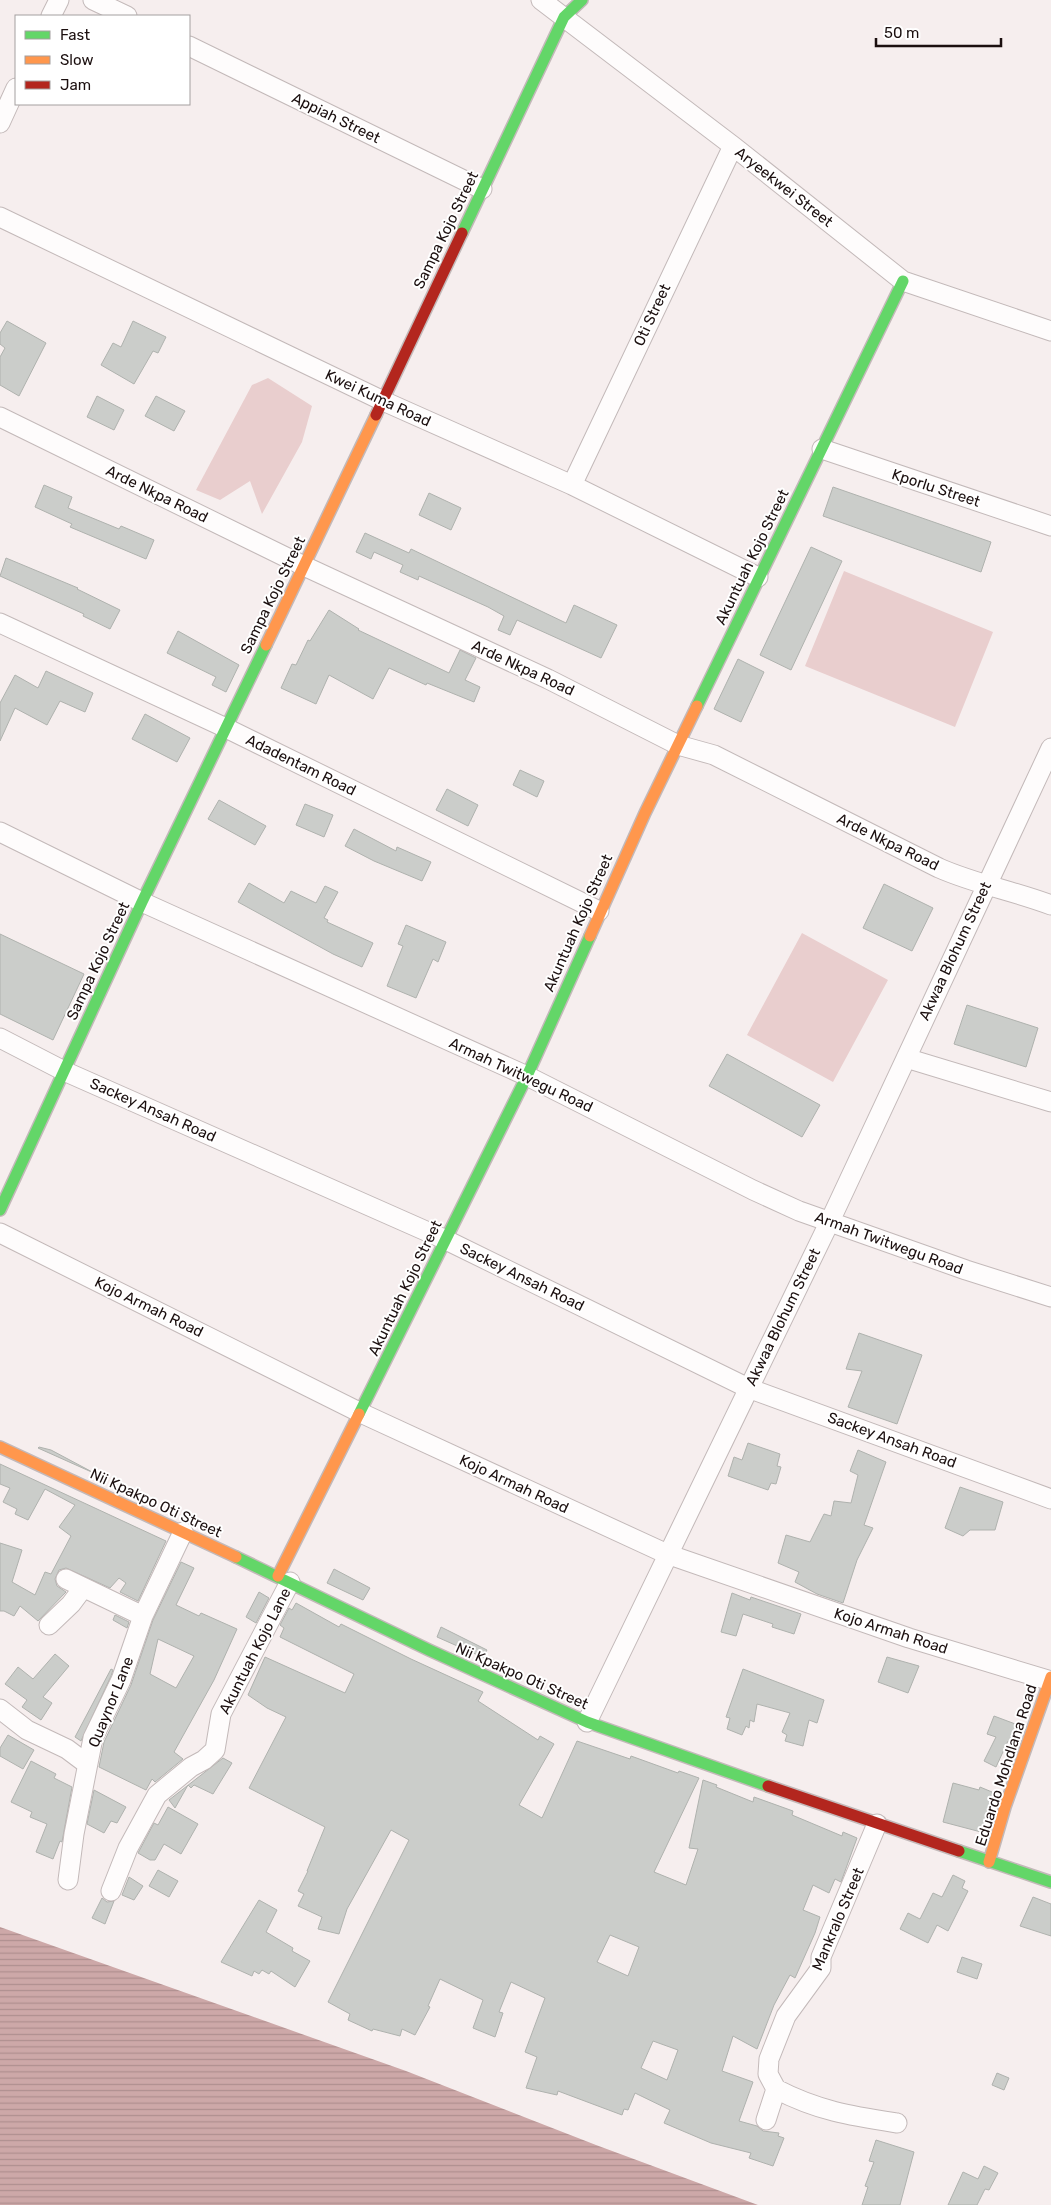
<svg xmlns="http://www.w3.org/2000/svg" width="1051" height="2205" font-family="Rubik,sans-serif">
	<style>
		.pitch { fill: #e9cece }
		.water { fill: url(#water-rules) }
		.building { fill: #cbcdca; stroke: #afb2ae; fill-rule: evenodd }
		.lines { fill: none; stroke-linecap: round; stroke-linejoin: round }
		.street-casing { stroke: #c3b9b9; stroke-width: 21 }
		.fast-casing { stroke: #c3b9b9; stroke-width: 14 }
		.slow-casing { stroke: #c3b9b9; stroke-width: 14 }
		.jam-casing { stroke: #c3b9b9; stroke-width: 14 }
		.street { stroke: #fefcfc; stroke-width: 19 }
		.fast { stroke: #63d668; stroke-width: 11 }
		.slow { stroke: #ff974d; stroke-width: 11 }
		.jam { stroke: #b3261e; stroke-width: 11 }
		.labels { text-anchor: middle; stroke-width: 4; stroke-linejoin: round; paint-order: stroke }
		.street-label { font-size: 15px; fill: #1b0f0f; stroke: #fff }
	</style>
	<defs>
		<pattern id="water-rules" width="6" height="5" patternUnits="userSpaceOnUse" patternTransform="scale(1.25)"><rect width="6" height="5" fill="#cda8a8"/><path d="M0 2.5h6" fill="none" stroke="#af8f8f"/></pattern>
	</defs>
	<rect width="100%" height="100%" fill="#f6eeee"/>
	<!-- pitch -->
	<path class="pitch" d="M268 378 312 406 302 442 262 514 250 481 220 500 196 490 252 385Z
		M844 571 993 632 955 727 805 666Z
		M802 933 888 980 833 1082 747 1035Z"/>
	<!-- water -->
	<path class="water" d="M0 1927 406 2071 596 2145 758 2205H0Z"/>
	<!-- building -->
	<path class="building" d="M7 321 46 343 19 396 0 385V357L5 348 0 344V333Z
		M133 321 166 337 158 353 153 351 134 384 101 365 113 343 121 347Z
		M97 396 124 410 114 430 87 417Z
		M156 396 185 411 174 431 145 416Z
		M44 485 72 497 68 508 119 529 121 526 154 540 146 559 70 527 72 524 35 507Z
		M833 487 991 542 981 572 823 516Z
		M429 493 461 508 451 530 419 515Z
		M365 533 409 553 411 549 566 623 574 605 617 625 601 658 517 620 510 635 498 630 504 616 488 607 419 576 418 580 400 572 403 565 374 552 371 559 356 552Z
		M811 547 842 561 791 670 760 655Z
		M6 558 78 588 77 589 120 610 110 629 83 616 84 614 0 576Z
		M329 610 359 629 358 630 449 673 460 650 476 658 465 680 480 687 474 702 427 683 426 685 389 668 373 699 329 675 316 704 281 688 292 664 296 665 308 640 310 641Z
		M178 631 239 665 226 692 212 685 216 677 167 653Z
		M738 659 764 672 741 722 714 709Z
		M46 671 93 693 85 712 60 701 47 725 15 708 0 741V703L15 675 38 688Z
		M145 714 190 738 177 762 132 739Z
		M520 770 544 781 537 797 513 785Z
		M447 789 478 805 468 826 436 810Z
		M219 800 266 826 255 845 208 819Z
		M305 804 333 815 324 837 296 825Z
		M354 829 396 851 397 847 431 862 422 881 374 861 345 846Z
		M249 883 284 903 291 891 316 903 325 886 338 892 324 918 328 920 327 922 373 943 362 967 333 954 238 902Z
		M884 884 933 908 912 951 863 928Z
		M406 925 446 942 438 962 433 959 416 998 387 986 403 946 398 944Z
		M0 934 84 974 53 1040 0 1014Z
		M967 1005 1038 1028 1026 1067 954 1044Z
		M727 1054 820 1105 802 1137 709 1086Z
		M859 1333 922 1355 897 1424 848 1407 862 1371 846 1369Z
		M748 1443 780 1454 777 1466 781 1467 776 1484 771 1483 768 1490 728 1476 734 1457 742 1460Z
		M39 1447 51 1450 96 1474 38 1448Z
		M858 1450 886 1462 864 1525 873 1528 857 1560 843 1603 817 1594 795 1582 799 1572 778 1563 786 1535 810 1542 824 1514 831 1516 834 1501 851 1503 858 1475 850 1471Z
		M0 1464 166 1541 138 1601 120 1592 126 1583 119 1578 110 1588 66 1568 59 1570 55 1579 57 1586 66 1592 38 1621 20 1606 14 1616 4 1611H0V1543L22 1550 12 1582 35 1595 45 1572 51 1574 71 1536 59 1527 75 1505 45 1489 28 1520 15 1514 17 1509 3 1502 10 1488 0 1484Z
		M960 1487 1003 1502 995 1530H970L963 1536 945 1528Z
		M181 1562 194 1568 176 1605 199 1616 201 1613 237 1629 214 1680 174 1752 183 1759 155 1782 152 1779 146 1790 99 1767 104 1742 131 1685 153 1620ZM158 1639 194 1656 176 1688 150 1674Z
		M334 1569 370 1588 363 1600 327 1583Z
		M259 1592 269 1598 256 1623 246 1617Z
		M732 1593 750 1600 751 1597 801 1614 794 1634 772 1627 773 1624 743 1614 736 1636 721 1632Z
		M296 1603 339 1627 341 1624 411 1659 483 1692 478 1701 538 1740 540 1736 554 1744 519 1805 542 1818 577 1741 630 1759 631 1756 678 1773 679 1771 699 1778 654 1872 686 1885 698 1849 689 1848 703 1780 717 1785 716 1787 753 1802 754 1797 793 1811 792 1815 842 1836 843 1832 857 1838 841 1882 835 1879 829 1893 813 1885 803 1910 820 1917 815 1933 795 1978 790 1975 774 2005 757 2049 733 2036 722 2071 753 2082 739 2121 757 2126 763 2131 779 2133 778 2136 784 2138 773 2166 749 2158 751 2153 711 2143 664 2123 670 2110 635 2093 628 2110 624 2109 622 2115 558 2091 557 2095 526 2088 537 2057 525 2052 545 1998 511 1982 499 2012 503 2013 495 2037 473 2028 483 2000 440 1979 428 2006 430 2007 415 2035 402 2029 400 2036 373 2029 372 2031 348 2020 350 2014 328 2002 409 1840 391 1830 347 1909 339 1934 318 1929 322 1917 298 1906 304 1894 298 1891 308 1871H307L325 1827 249 1788 286 1717 267 1708 248 1695 265 1657 345 1693 354 1674 280 1637 284 1628 280 1625 289 1608 292 1610ZM610 1935 639 1947 628 1976 597 1962ZM653 2041 678 2050 667 2080 641 2068Z
		M115 1615 129 1622 127 1628 113 1620Z
		M441 1627 487 1650 484 1655 499 1663 498 1664 437 1637Z
		M55 1654 69 1666 43 1697 52 1703 41 1720 22 1707 27 1700 5 1684 18 1667 33 1679Z
		M887 1657 919 1666 908 1693 878 1682Z
		M111 1669 113 1670 111 1676 81 1741 75 1737Z
		M743 1669 824 1700 817 1723 809 1720 803 1746 785 1741 787 1735 782 1732 790 1713 757 1704 754 1722 750 1720 749 1728 746 1726 742 1735 727 1729 730 1718 726 1717Z
		M994 1716 1018 1725 1011 1743 1008 1741 996 1767 984 1761 996 1737 987 1734Z
		M8 1735 34 1750 23 1769 0 1756V1748Z
		M223 1758 232 1763 213 1794 194 1785 191 1788 188 1785 175 1808 169 1800Z
		M31 1761 56 1774 54 1778 72 1787 62 1842 60 1841 53 1859 36 1852 47 1824 30 1817 32 1812 11 1802Z
		M953 1783 979 1790 980 1787 992 1792 981 1832 943 1822Z
		M94 1790 126 1807 117 1823 111 1821 104 1833 87 1824Z
		M168 1807 198 1824 181 1854 164 1844 155 1860H150L138 1853 154 1823 158 1825Z
		M158 1870 178 1881 169 1897 149 1886Z
		M953 1875 965 1881 962 1888 968 1891 948 1931 937 1925 928 1943 900 1929 908 1913 920 1919 933 1893 942 1897Z
		M129 1877 143 1886 134 1900 122 1895Z
		M1033 1897 1051 1904V1936L1020 1926Z
		M102 1898 107 1902 114 1901 105 1924 92 1918Z
		M259 1900 277 1910 266 1932 293 1948 292 1951 310 1961 295 1987 271 1971 269 1974 262 1970 259 1974 254 1971 252 1976 221 1962Z
		M962 1957 982 1964 977 1979 957 1972Z
		M997 2073 1009 2078 1004 2090 992 2085Z
		M876 2140 914 2152 900 2205H862L868 2187 865 2186 874 2162 869 2161Z
		M984 2166 998 2173 989 2190 985 2189 977 2205H948L963 2172 978 2179Z"/>
	<g class="lines">
		<!-- street casing -->
		<g class="street-casing">
			<path id="street" d="M93 0 127 16
				M541 0 733 146 903 281 1051 331
				M51 16 59 0
				M189 46 482 189
				M0 123 16 88
				M0 217 381 400 572 485 758 577
				M0 417 304 566 548 679 678 745 714 755 939 868C975 884 1014 891 1051 905
				M822 449 1051 526
				M572 485 733 146
				M0 623 226 728 599 911
				M0 832 142 902 527 1076 753 1190 799 1211 966 1270 1051 1297
				M0 1038 64 1071 444 1239 748 1388 1051 1499
				M906 1058 1051 1102
				M0 1233 361 1413 667 1554 909 1638 1051 1681
				M66 1579 143 1616
				M49 1625 71 1604 83 1588
				M0 1709 27 1730 67 1749 87 1764
				M587 1722 830 1221 1051 748
				M68 1880 74 1834 93 1738 121 1680 143 1616 183 1532
				M111 1891 128 1848 157 1795 191 1767 204 1760 215 1750 221 1714 290 1582
				M776 2089C818 2111 852 2116 897 2123
				M766 2120 776 2089 768 2074 769 2059 786 2016 821 1968V1957L877 1824"/>
		</g>
		<!-- fast casing -->
		<g class="fast-casing">
			<path id="fast" d="M462 233 564 17 582 0
				M697 706 903 281
				M0 1210 142 902 266 645
				M359 1414 527 1076 590 936
				M236 1557 429 1650 587 1722 768 1786
				M959 1851 1051 1882"/>
		</g>
		<!-- slow casing -->
		<g class="slow-casing">
			<path id="slow" d="M266 645 376 415
				M590 936 645 813 697 706
				M0 1447 236 1557
				M278 1576 359 1414
				M989 1862 1005 1807 1051 1677"/>
		</g>
		<!-- jam casing -->
		<g class="jam-casing">
			<path id="jam" d="M376 415 462 233
				M768 1786 959 1851"/>
		</g>
		<!-- street -->
		<use href="#street" class="street"/>
		<!-- fast -->
		<use href="#fast" class="fast"/>
		<!-- slow -->
		<use href="#slow" class="slow"/>
		<!-- jam -->
		<use href="#jam" class="jam"/>
	</g>
	<g class="labels">
		<!-- street labels -->
		<g class="street-label">
			<text transform="translate(336 118) rotate(26)" y="5">Appiah Street</text>
			<text transform="translate(784 187) rotate(38)" y="5">Aryeekwei Street</text>
			<text transform="translate(446 230) rotate(-64)" y="5">Sampa Kojo Street</text>
			<text transform="translate(652 315) rotate(-65)" y="5">Oti Street</text>
			<text transform="translate(378 398) rotate(25)" y="5">Kwei Kuma Road</text>
			<text transform="translate(936 488) rotate(18)" y="5">Kporlu Street</text>
			<text transform="translate(157 494) rotate(26)" y="5">Arde Nkpa Road</text>
			<text transform="translate(752 557) rotate(-64)" y="5">Akuntuah Kojo Street</text>
			<text transform="translate(273 595) rotate(-64)" y="5">Sampa Kojo Street</text>
			<text transform="translate(523 668) rotate(25)" y="5">Arde Nkpa Road</text>
			<text transform="translate(301 765) rotate(26)" y="5">Adadentam Road</text>
			<text transform="translate(888 842) rotate(26)" y="5">Arde Nkpa Road</text>
			<text transform="translate(578 923) rotate(-66)" y="5">Akuntuah Kojo Street</text>
			<text transform="translate(955 951) rotate(-65)" y="5">Akwaa Blohum Street</text>
			<text transform="translate(98 961) rotate(-65)" y="5">Sampa Kojo Street</text>
			<text transform="translate(521 1075) rotate(25)" y="5">Armah Twitwegu Road</text>
			<text transform="translate(153 1110) rotate(24)" y="5">Sackey Ansah Road</text>
			<text transform="translate(889 1243) rotate(20)" y="5">Armah Twitwegu Road</text>
			<text transform="translate(522 1277) rotate(26)" y="5">Sackey Ansah Road</text>
			<text transform="translate(405 1288) rotate(-64)" y="5">Akuntuah Kojo Street</text>
			<text transform="translate(149 1307) rotate(26)" y="5">Kojo Armah Road</text>
			<text transform="translate(783 1317) rotate(-64)" y="5">Akwaa Blohum Street</text>
			<text transform="translate(892 1440) rotate(20)" y="5">Sackey Ansah Road</text>
			<text transform="translate(514 1484) rotate(25)" y="5">Kojo Armah Road</text>
			<text transform="translate(156 1503) rotate(25)" y="5">Nii Kpakpo Oti Street</text>
			<text transform="translate(891 1631) rotate(18)" y="5">Kojo Armah Road</text>
			<text transform="translate(255 1651) rotate(-63)" y="5">Akuntuah Kojo Lane</text>
			<text transform="translate(522 1676) rotate(24)" y="5">Nii Kpakpo Oti Street</text>
			<text transform="translate(111 1702) rotate(-68)" y="5">Quaynor Lane</text>
			<text transform="translate(1006 1765) rotate(-72)" y="5">Eduardo Mohdlana Road</text>
			<text transform="translate(838 1919) rotate(-67)" y="5">Mankralo Street</text>
		</g>
	</g>
	<!-- legend -->
	<rect x="15" y="15" width="175" height="90" fill="#ffffff" stroke="#a49f9f"/>
	<rect x="25" y="31" width="25" height="8" fill="#63d668" stroke="#a49f9f"/>
	<text x="60" y="40" font-size="15" fill="#1b0f0f">Fast</text>
	<rect x="25" y="56" width="25" height="8" fill="#ff974d" stroke="#a49f9f"/>
	<text x="60" y="65" font-size="15" fill="#1b0f0f">Slow</text>
	<rect x="25" y="81" width="25" height="8" fill="#b3261e" stroke="#a49f9f"/>
	<text x="60" y="90" font-size="15" fill="#1b0f0f">Jam</text>
	<!-- scale -->
	<path d="M876 38v8h125v-8" fill="none" stroke="#1b0f0f" stroke-width="2.5"/>
	<text x="884" y="38" font-size="15" fill="#1b0f0f" stroke="#ffffff" stroke-width="4" paint-order="stroke">50 m</text>
</svg>
